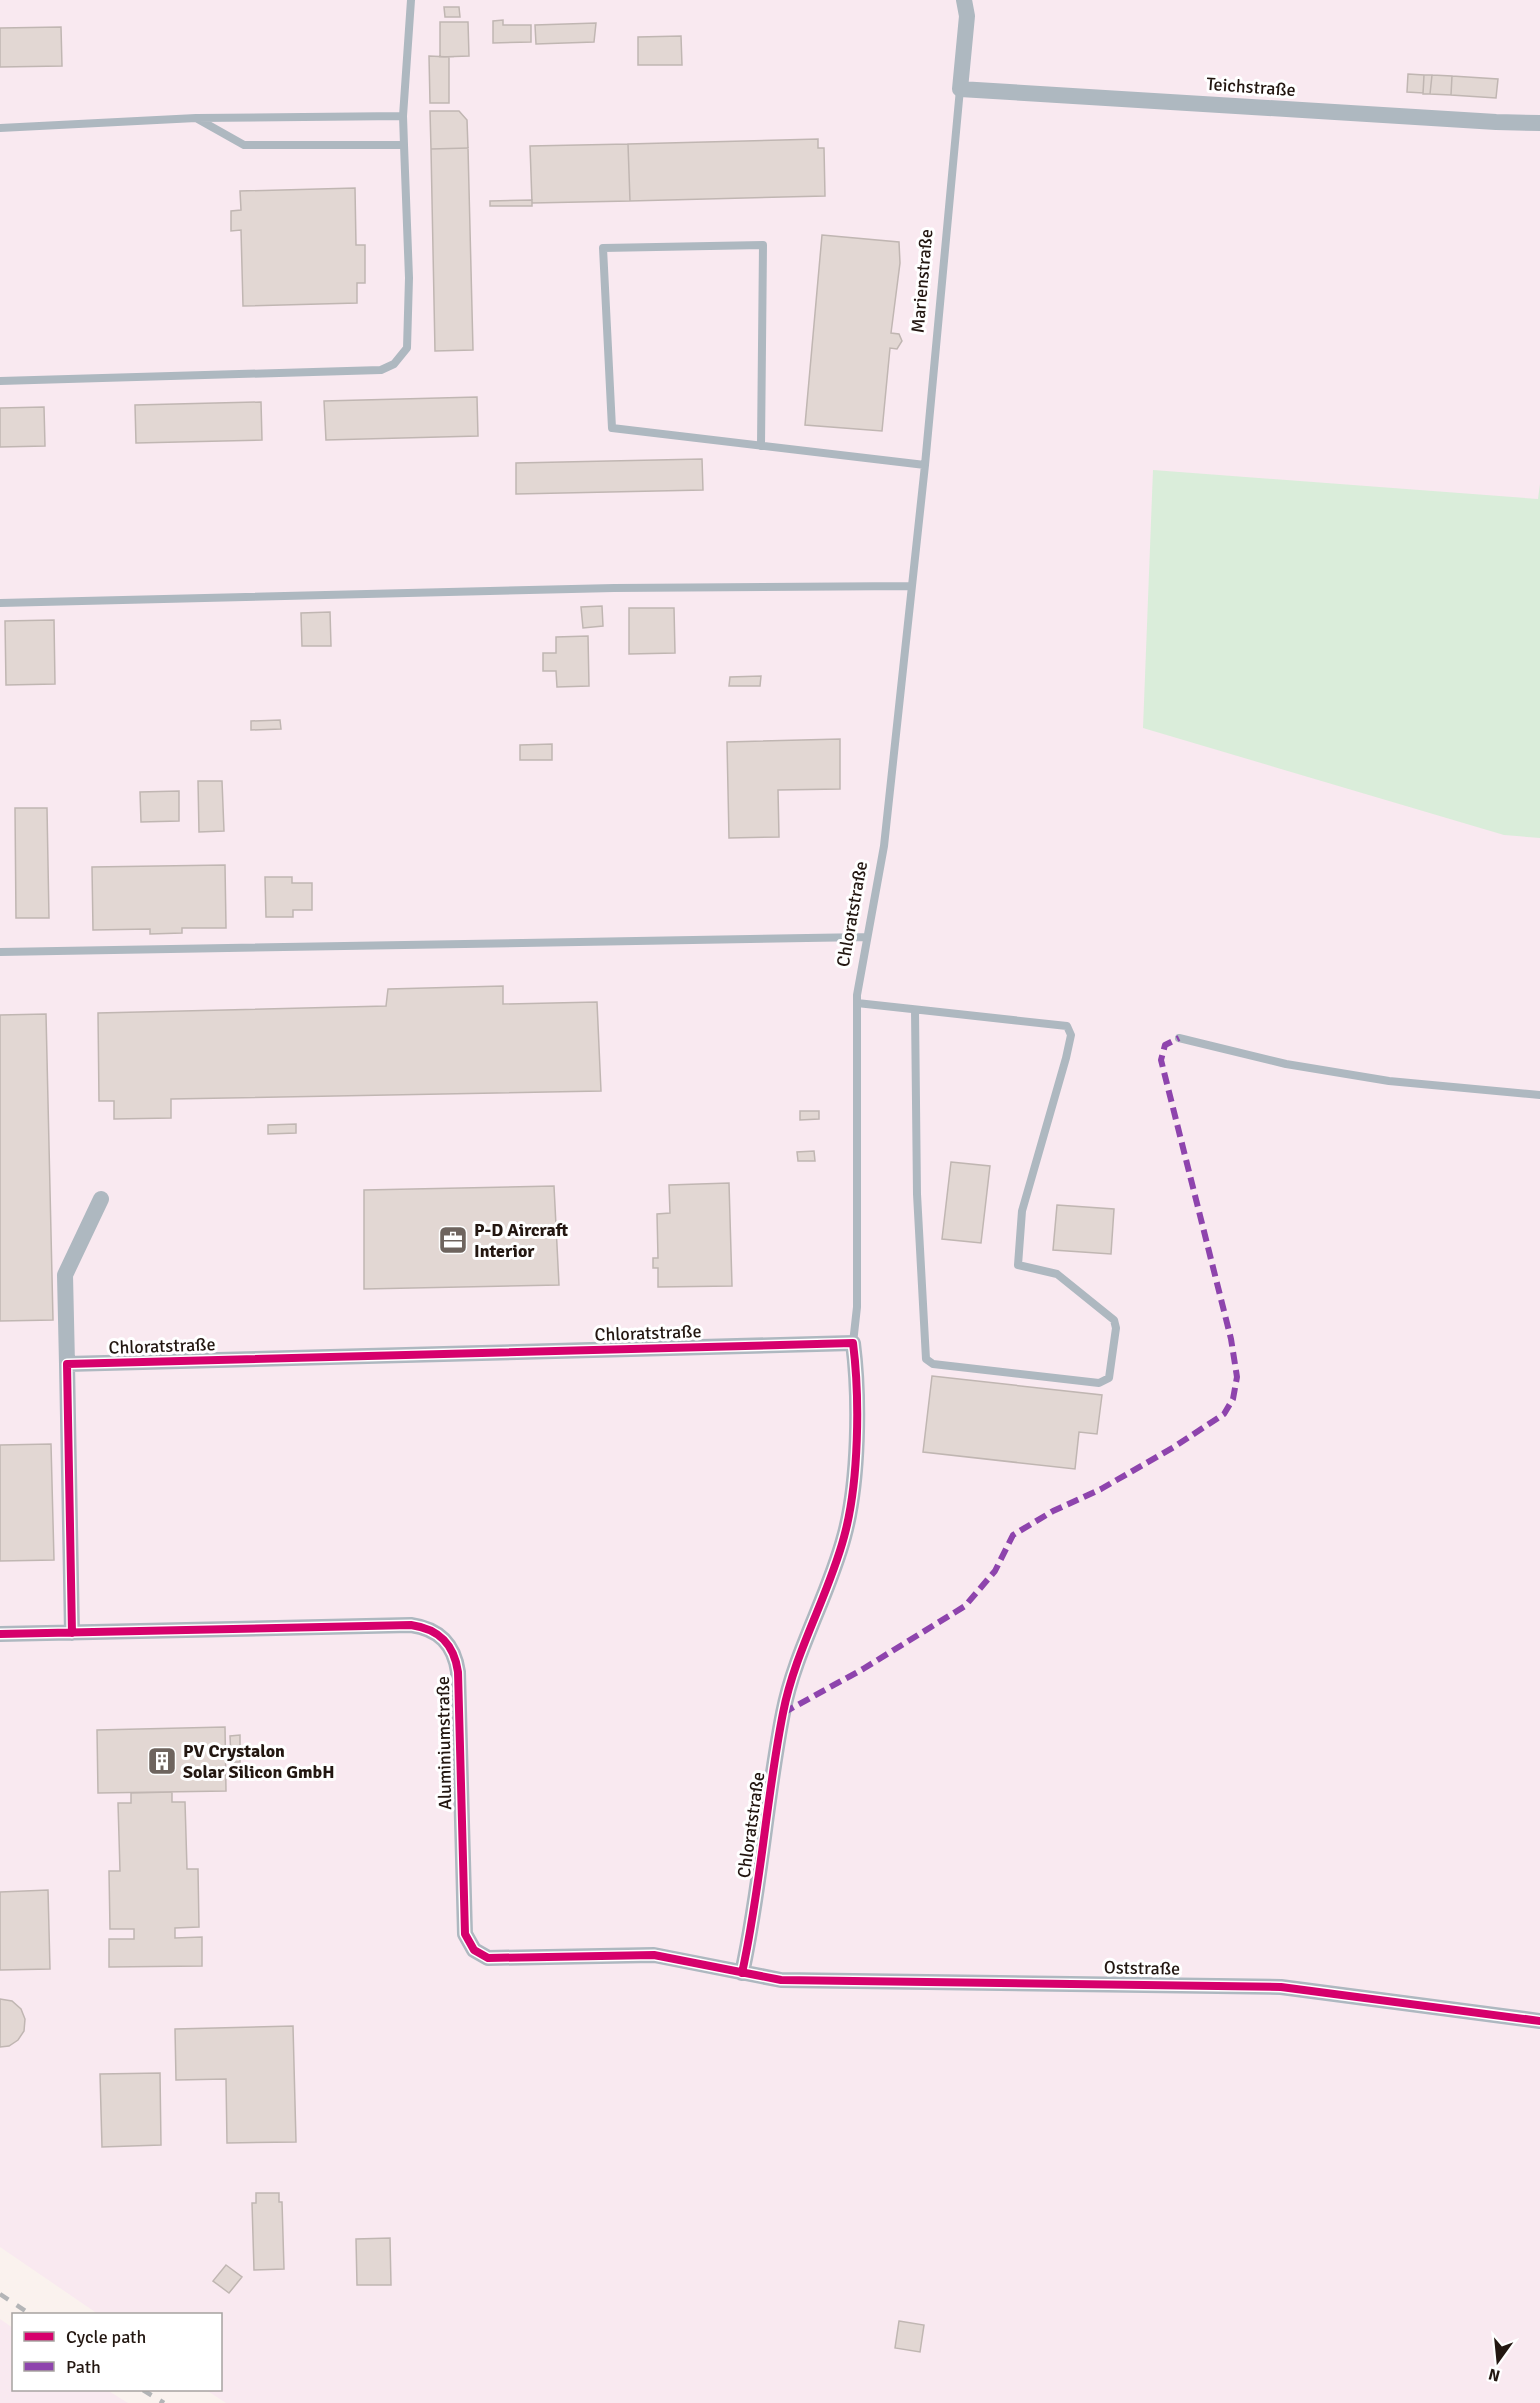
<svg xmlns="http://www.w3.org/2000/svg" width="1540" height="2403" font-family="Signika,sans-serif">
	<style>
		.industrial { fill: #f9e9f0 }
		.green { fill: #daedda }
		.building { fill: #e2d7d3; stroke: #c0b6b2; stroke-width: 1.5 }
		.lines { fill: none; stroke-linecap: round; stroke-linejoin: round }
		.service { stroke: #aeb8c0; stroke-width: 8 }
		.minor { stroke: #aeb8c0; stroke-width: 16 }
		.rail { stroke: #b3b5b7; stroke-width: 4.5; stroke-dasharray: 10 10; stroke-linecap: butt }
		.quiet { stroke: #8e44ad; stroke-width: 6; stroke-dasharray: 12 6; stroke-linecap: butt }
		.cycleway-casing { stroke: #fff; stroke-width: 11 }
		.cycleway { stroke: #d6006c; stroke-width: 8 }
		.labels { text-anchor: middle; stroke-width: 6; stroke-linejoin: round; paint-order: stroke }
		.street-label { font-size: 18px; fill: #231711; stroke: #fff }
		.poi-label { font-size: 18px; font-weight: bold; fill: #231711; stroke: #fff; text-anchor: start }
	</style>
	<rect width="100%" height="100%" fill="#faf2ee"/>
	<!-- industrial -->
	<path class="industrial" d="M0 0H1540V2403H226L206 2390H220V2314H98L0 2247Z
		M0 2319 13 2328 14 2390H107L128 2403H0Z"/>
	<!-- green -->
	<path class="green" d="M1153 470 1538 499 1540 484V838L1504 835 1143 728Z"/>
	<!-- building -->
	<path class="building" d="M444 7H459L460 17H445Z
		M503 20V25H531V42L493 43V21Z
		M440 22H468L469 56 440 57Z
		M596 23 594 42 536 44 535 25Z
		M61 27 62 66 0 67V28Z
		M681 36 682 65H638V37Z
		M429 56 449 57V103H430Z
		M1408 74 1424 75 1423 93 1407 92Z
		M1424 75H1432L1430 94H1423Z
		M1432 75 1452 76 1451 95 1430 94Z
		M1452 76 1498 79 1496 98 1451 95Z
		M430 111H459L467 120 468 148 431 149Z
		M818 139V148H824L825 196 630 201 628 144Z
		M628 144 630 201 532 203 530 146Z
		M468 148 473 350 435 351 431 149Z
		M355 188 356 245H365V283H357V303L243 306 241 230 231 231V211L241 210 240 191Z
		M532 200V206H490V201Z
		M822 235 899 242 900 263 891 333 899 334 902 341 897 349 890 348 882 431 805 425Z
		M477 397 478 436 326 440 324 401Z
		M261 402 262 440 136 443 135 405Z
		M44 407 45 446 0 447V408Z
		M702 459 703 490 516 494V463Z
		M602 606 603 626 583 628 581 607Z
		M629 608H674L675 653 629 654Z
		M330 612 331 646H302L301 613Z
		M54 620 55 684 6 685 5 621Z
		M588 636 589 686 557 687 556 671H543V653H556V637Z
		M761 676 760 686H729L730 677Z
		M280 720 281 729 251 730V721Z
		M840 739V789L778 790 779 837 729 838 727 742Z
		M552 744V760H520V745Z
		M198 781H222L224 831 199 832Z
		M179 791V821L141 822 140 792Z
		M15 808H47L49 918H16Z
		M225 865 226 928H182V933L150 934V929L93 930 92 867Z
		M265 877H292V883H312V910H293V917H266Z
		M503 986V1004L597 1002 601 1091 171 1099V1118L114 1119V1101H99L98 1013 386 1006 388 989Z
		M46 1014 53 1320 0 1321V1015Z
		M800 1111H819V1119L800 1120Z
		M296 1124V1133L268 1134V1125Z
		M814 1151 815 1161H798L797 1152Z
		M951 1162 990 1166 981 1243 942 1239Z
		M729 1183 732 1286 658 1287V1268H653V1258H658L657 1214 670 1213 669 1185Z
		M554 1186 559 1285 364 1289V1190Z
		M1057 1205 1114 1209 1111 1254 1053 1250Z
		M932 1376 1102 1395 1097 1434 1079 1432 1075 1469 923 1452Z
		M51 1444 54 1560 0 1561V1445Z
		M225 1727 226 1791 98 1793 97 1730Z
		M240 1735V1762H227L226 1757H231L230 1736Z
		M172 1792V1802H185L187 1869H198L199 1927 175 1928V1938L202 1937V1966L109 1967V1939H134V1929H110L109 1871H120L118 1803H131V1793Z
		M48 1890 50 1969 0 1970V1892Z
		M0 1999 12 2001 21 2009 25 2019 24 2031 18 2040 9 2046 0 2047Z
		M293 2026 296 2142 227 2143 226 2079 176 2080 175 2029Z
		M160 2073 161 2145 102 2147 100 2074Z
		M256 2193H279V2202H282L284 2269 254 2270 252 2203H256Z
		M390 2238 391 2285H357L356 2239Z
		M226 2265 242 2277 229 2293 213 2281Z
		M899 2321 924 2325 920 2352 895 2348Z"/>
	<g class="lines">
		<!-- service -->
		<path class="service" d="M197 118 403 116
			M0 128 196 118 244 145H404L409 278 407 348 394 364 381 370 0 381
			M404 145 403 116 411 0
			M761 446 763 245 603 248 612 428 925 465
			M0 603 614 588 912 586
			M0 952 867 937
			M857 1003 1067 1026 1071 1035 1066 1058 1022 1211 1018 1265 1057 1274 1114 1320 1116 1328 1109 1378 1099 1383 933 1364 926 1359 917 1194 915 1010
			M1179 1038 1286 1064 1389 1081 1540 1095
			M853 1343 857 1307V995L884 846 925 465 960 89"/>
		<!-- minor -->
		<path class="minor" d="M964 0 967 16 960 89 1496 122 1540 123
			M67 1364 65 1275 101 1199
			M72 1633 67 1364 853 1343C860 1398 859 1483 844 1537 828 1597 795 1651 783 1713 766 1799 761 1887 742 1973
			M0 1634 411 1625C439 1629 454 1644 458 1672L465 1934 474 1950 488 1958 654 1955 781 1980 1281 1987 1540 2021"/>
		<!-- rail -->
		<path class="rail" d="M0 2294 30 2314
			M143 2390 164 2403"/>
		<!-- quiet -->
		<path class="quiet" d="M783 1713 863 1669 965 1606 995 1571 1013 1535 1053 1511 1101 1489 1174 1447 1224 1414 1233 1399 1237 1377 1231 1339 1161 1060 1165 1045 1179 1038"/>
		<!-- cycleway casing -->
		<g class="cycleway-casing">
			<path id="cycleway" d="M72 1633 67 1364 853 1343C860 1398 859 1483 844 1537 828 1597 795 1651 783 1713 766 1799 761 1887 742 1973
				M0 1634 411 1625C439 1629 454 1644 458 1672L465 1934 474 1950 488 1958 654 1955 781 1980 1281 1987 1540 2021"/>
		</g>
		<!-- cycleway -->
		<use href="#cycleway" class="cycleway"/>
	</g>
	<!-- icons -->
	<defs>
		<g id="office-square" transform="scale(1.5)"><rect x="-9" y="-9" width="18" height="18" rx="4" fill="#6e645e" stroke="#fff"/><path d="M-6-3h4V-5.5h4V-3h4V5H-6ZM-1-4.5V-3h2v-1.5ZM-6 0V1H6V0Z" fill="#fff"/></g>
		<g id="building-square" transform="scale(1.5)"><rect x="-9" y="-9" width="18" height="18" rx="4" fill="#6e645e" stroke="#fff"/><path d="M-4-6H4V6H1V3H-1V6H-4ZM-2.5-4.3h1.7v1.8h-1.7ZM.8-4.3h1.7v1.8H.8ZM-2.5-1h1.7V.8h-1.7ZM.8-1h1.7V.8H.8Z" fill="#fff"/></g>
	</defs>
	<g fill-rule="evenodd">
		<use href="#office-square" x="453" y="1240"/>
		<use href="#building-square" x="162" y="1761"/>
	</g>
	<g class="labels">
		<!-- street labels -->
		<g class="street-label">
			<text transform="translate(1251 87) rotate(4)" y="6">Teichstraße</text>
			<text transform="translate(922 281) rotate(-85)" y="6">Marienstraße</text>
			<text transform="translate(852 914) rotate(-80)" y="6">Chloratstraße</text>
			<text transform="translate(648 1333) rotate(-2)" y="6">Chloratstraße</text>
			<text transform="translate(162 1346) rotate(-2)" y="6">Chloratstraße</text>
			<text transform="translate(444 1743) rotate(-91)" y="6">Aluminiumstraße</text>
			<text transform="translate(751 1825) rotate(-82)" y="6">Chloratstraße</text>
			<text transform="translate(1142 1968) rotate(1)" y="6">Oststraße</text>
		</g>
		<!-- poi labels -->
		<g class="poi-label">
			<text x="474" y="1236">P-D Aircraft<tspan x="474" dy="21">Interior</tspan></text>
			<text x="183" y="1757">PV Crystalon<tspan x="183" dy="21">Solar Silicon GmbH</tspan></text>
		</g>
	</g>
	<!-- legend -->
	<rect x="12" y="2313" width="210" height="78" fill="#ffffff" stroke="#a7a2a0" stroke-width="1.5"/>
	<rect x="24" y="2332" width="30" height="9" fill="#d6006c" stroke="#a7a2a0" stroke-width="1.5"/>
	<text x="66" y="2343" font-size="18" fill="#231711">Cycle path</text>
	<rect x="24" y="2362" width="30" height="9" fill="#8e44ad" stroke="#a7a2a0" stroke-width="1.5"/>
	<text x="66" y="2373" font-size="18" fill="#231711">Path</text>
	<!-- north arrow -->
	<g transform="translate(1498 2361) rotate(195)" stroke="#ffffff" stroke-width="4.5" paint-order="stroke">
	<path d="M0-4.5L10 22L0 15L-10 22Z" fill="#231711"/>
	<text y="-9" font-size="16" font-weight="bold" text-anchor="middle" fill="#231711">N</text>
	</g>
</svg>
